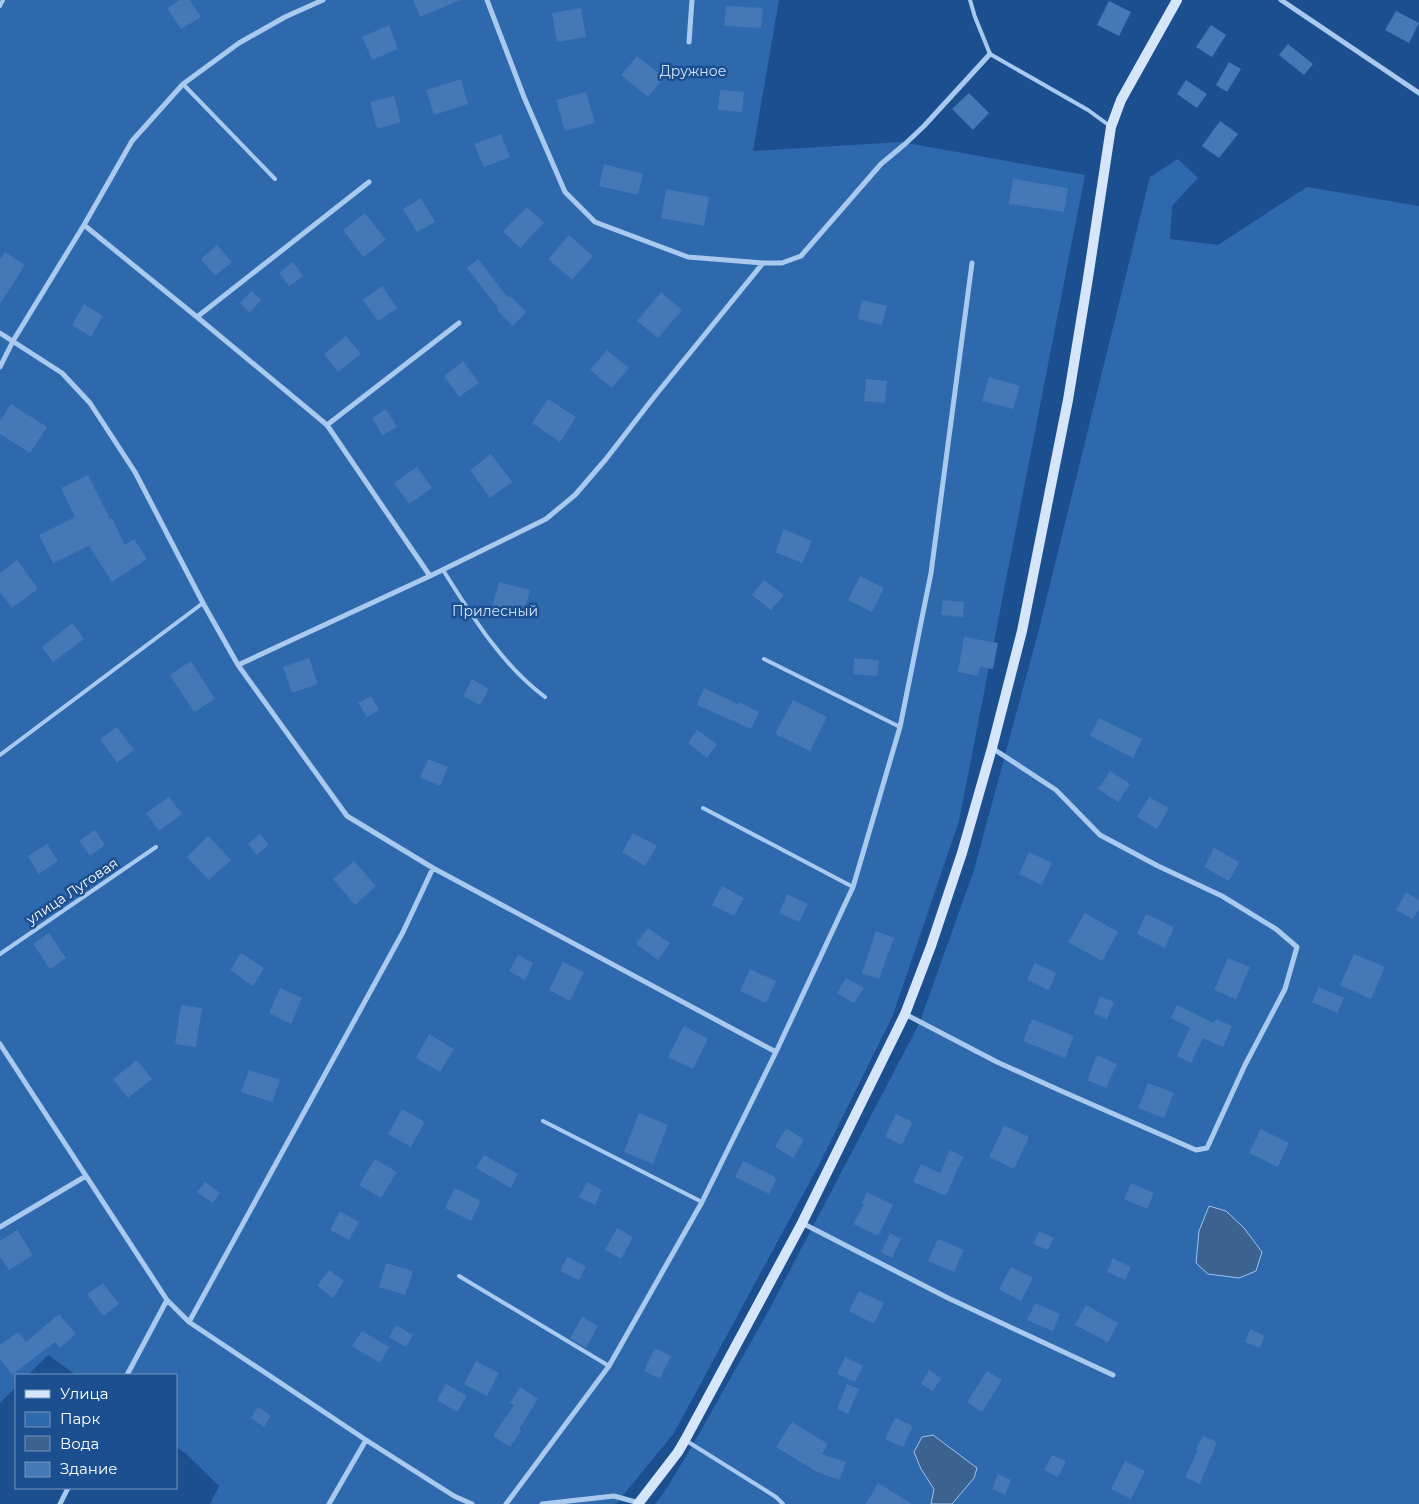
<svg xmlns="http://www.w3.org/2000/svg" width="1419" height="1504" font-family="Montserrat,sans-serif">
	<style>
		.green { fill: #2e69ad }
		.water { fill: #3c6290; stroke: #9cc4f0 }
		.building { fill: #4478b7 }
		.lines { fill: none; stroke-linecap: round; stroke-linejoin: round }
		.lane { stroke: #a9c9ee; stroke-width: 4 }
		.street { stroke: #a9c9ee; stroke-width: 5 }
		.secondary { stroke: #d6e6fa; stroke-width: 10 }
		.labels { text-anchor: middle; stroke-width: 5; stroke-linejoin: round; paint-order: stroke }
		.park-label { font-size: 14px; fill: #cfe3fa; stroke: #1b4f8f }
		.street-label { font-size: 14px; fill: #fff; stroke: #1b4f8f }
	</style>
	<rect width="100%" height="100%" fill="#1b4f8f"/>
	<!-- green -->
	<path class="green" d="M0 0H779L753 151 901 142 1085 175 959 821 893 1015 819 1165 674 1433 616 1504H210L219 1486 185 1453 176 1447V1375H76L48 1355 28 1375H16V1387L0 1403Z
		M1178 159 1198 178 1172 206 1170 239 1218 245 1307 187 1419 206V1504H655L665 1491 691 1448 769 1310 919 1024 974 870 1039 629 1150 177Z"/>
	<!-- water -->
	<path class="water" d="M1209 1206 1226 1211 1244 1228 1262 1252 1256 1271 1239 1278 1208 1274 1196 1263 1199 1231Z
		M933 1435 977 1468 974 1478 952 1504H931L934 1489 921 1469 914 1452 922 1437Z"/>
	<!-- building -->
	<path class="building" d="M180 0H190L201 17 181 29 167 8Z
		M413 0H460L420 17Z
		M1109 1 1131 12 1119 36 1097 25Z
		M726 6 763 8 761 28 724 26Z
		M581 8 586 37 557 42 552 13Z
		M1396 11 1419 23 1409 43 1385 30Z
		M389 25 398 49 372 60 362 37Z
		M1211 25 1226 35 1212 57 1196 47Z
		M1288 44 1313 64 1304 75 1279 55Z
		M637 56 664 78 648 97 621 75Z
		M1229 62 1241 69 1227 92 1216 85Z
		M461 79 468 104 434 115 426 90Z
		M1186 80 1207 94 1197 108 1177 94Z
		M720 90 744 92 742 112 718 110Z
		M586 92 595 123 565 131 556 100Z
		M969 93 989 113 973 130 952 109Z
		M394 96 401 122 377 129 370 102Z
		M1220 121 1238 134 1219 158 1202 146Z
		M501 134 510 157 484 167 474 144Z
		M604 164 643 174 638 195 599 186Z
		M1013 179 1068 188 1064 212 1009 204Z
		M666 189 709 197 704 226 661 218Z
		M421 198 435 222 417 232 403 209Z
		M527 207 544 223 520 248 503 231Z
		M365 213 386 240 363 257 343 230Z
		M569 235 593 256 572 280 548 259Z
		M217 245 232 262 215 276 201 259Z
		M5 252 25 265 0 304V260Z
		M478 259 508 298 510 296 526 312 513 326 497 310 498 308 467 268Z
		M293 262 303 276 289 286 279 273Z
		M382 286 397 308 378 321 363 300Z
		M251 291 261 300 250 313 240 303Z
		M661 292 682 310 658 338 637 321Z
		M862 300 887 306 882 325 858 319Z
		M84 304 103 316 91 337 72 325Z
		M346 336 361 354 338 372 324 354Z
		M607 350 629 368 612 388 590 370Z
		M463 361 479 383 459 397 444 376Z
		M989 377 1020 386 1013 409 982 401Z
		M866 379 887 381 885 403 864 401Z
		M548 399 576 417 560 442 532 423Z
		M11 404 47 427 30 453 0 434V421Z
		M386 409 397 427 382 435 372 418Z
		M491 454 512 482 490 498 470 470Z
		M417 467 432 488 409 504 394 483Z
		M88 475 110 519 112 518 125 545 134 539 147 559 112 582 89 546 53 563 39 535 75 517 61 488Z
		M784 529 812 541 802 563 775 552Z
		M17 560 38 589 12 608 0 592V573Z
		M860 576 884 588 872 612 848 600Z
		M764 580 784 595 771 610 752 595Z
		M499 582 530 590 523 616 492 608Z
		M943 600 964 602 963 617 941 615Z
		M72 623 84 639 53 662 42 647Z
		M964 637 998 643 993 669 980 667 978 676 958 672Z
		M309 658 318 684 292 693 283 667Z
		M854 658 879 660 877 676 853 674Z
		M191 661 215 699 194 712 170 675Z
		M472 679 489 689 480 705 463 696Z
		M704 688 738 704 739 702 759 712 751 729 697 705Z
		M371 696 379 710 367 717 358 703Z
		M793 700 827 717 810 751 775 734Z
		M1099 718 1142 739 1133 758 1090 736Z
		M117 727 134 750 117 763 100 739Z
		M697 730 717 744 707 758 688 743Z
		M428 759 448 767 440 786 420 777Z
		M1110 771 1130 784 1118 802 1098 789Z
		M169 797 182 814 159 831 146 813Z
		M1149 797 1169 808 1157 829 1137 817Z
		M95 830 105 845 90 856 79 841Z
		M633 833 657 846 645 866 622 852Z
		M260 834 269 845 257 855 248 844Z
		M208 836 231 860 209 880 187 857Z
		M47 844 58 861 39 874 28 856Z
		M1214 848 1239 862 1229 881 1204 867Z
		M1029 852 1052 863 1042 885 1019 874Z
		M354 861 376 886 355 905 333 879Z
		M722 886 744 898 734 916 712 905Z
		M1406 892 1419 900V909L1413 919 1396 910Z
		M787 894 808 904 799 922 779 913Z
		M1085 913 1118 932 1102 961 1068 942Z
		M1146 914 1174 927 1165 948 1137 934Z
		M648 928 670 943 658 960 636 944Z
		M876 931 894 938 879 979 862 973Z
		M49 933 66 958 50 969 33 944Z
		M241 953 264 968 253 986 230 970Z
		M1354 954 1385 967 1371 999 1340 985Z
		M518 955 533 963 525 980 509 971Z
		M1228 958 1250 967 1236 999 1214 990Z
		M563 962 584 972 570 1001 549 990Z
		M1035 963 1056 973 1049 990 1027 980Z
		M750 969 776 981 766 1003 740 991Z
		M846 978 864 988 854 1003 837 993Z
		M1319 987 1344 998 1337 1013 1312 1002Z
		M280 988 302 998 291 1024 269 1013Z
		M1100 996 1114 1002 1107 1019 1094 1013Z
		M181 1005 202 1008 196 1047 175 1044Z
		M1177 1005 1214 1023 1216 1019 1232 1026 1223 1047 1203 1038 1191 1063 1177 1056 1190 1028 1171 1018Z
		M1032 1019 1074 1036 1065 1058 1023 1041Z
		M684 1026 708 1039 693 1069 668 1057Z
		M429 1034 454 1049 440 1072 416 1058Z
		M1097 1055 1117 1064 1106 1088 1087 1080Z
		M137 1060 152 1079 128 1098 113 1079Z
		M249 1070 280 1080 272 1102 241 1092Z
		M1148 1083 1174 1093 1164 1118 1138 1108Z
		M402 1109 425 1122 411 1147 388 1134Z
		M639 1113 668 1125 653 1164 624 1152Z
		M896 1114 913 1122 902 1145 885 1137Z
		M1004 1125 1029 1137 1014 1169 989 1157Z
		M786 1128 804 1140 793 1158 775 1147Z
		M1261 1129 1289 1143 1278 1167 1249 1153Z
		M950 1150 964 1157 957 1170 946 1196 913 1182 921 1164 940 1173Z
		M484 1155 518 1174 511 1188 476 1168Z
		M375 1159 397 1172 381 1198 359 1185Z
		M743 1161 777 1178 769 1194 735 1177Z
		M205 1182 220 1193 213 1203 197 1192Z
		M587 1182 602 1190 595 1205 579 1197Z
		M1131 1183 1154 1193 1147 1209 1124 1199Z
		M455 1188 481 1201 471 1221 445 1208Z
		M867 1192 893 1205 878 1236 853 1224 864 1204 862 1203Z
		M340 1211 359 1222 349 1240 330 1230Z
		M617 1228 633 1237 621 1259 605 1250Z
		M17 1230 33 1255 9 1270 0 1257V1241Z
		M1039 1231 1054 1238 1048 1250 1033 1244Z
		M890 1233 901 1239 892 1258 881 1252Z
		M938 1239 964 1250 954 1272 928 1261Z
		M567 1257 586 1266 579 1280 560 1271Z
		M1113 1258 1131 1267 1125 1280 1107 1272Z
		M386 1263 413 1271 405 1295 379 1287Z
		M1011 1267 1033 1278 1021 1301 999 1289Z
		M329 1270 344 1281 333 1298 317 1286Z
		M103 1283 119 1304 103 1316 87 1294Z
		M859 1291 884 1303 874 1324 849 1311Z
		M1035 1303 1060 1314 1053 1331 1027 1320Z
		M1086 1305 1118 1323 1108 1342 1075 1325Z
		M59 1314 76 1334 60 1348 55 1342 12 1375 0 1359V1345L18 1332 26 1342Z
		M582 1317 598 1326 586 1348 570 1338Z
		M396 1325 413 1335 406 1347 389 1337Z
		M1250 1329 1265 1336 1260 1348 1245 1342Z
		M362 1331 389 1347 380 1363 352 1346Z
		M655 1348 671 1356 660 1379 644 1371Z
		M845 1357 863 1366 855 1382 837 1374Z
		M476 1361 499 1373 487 1396 464 1384Z
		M929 1370 941 1378 933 1391 921 1384Z
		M987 1371 1002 1380 982 1412 967 1402Z
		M446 1384 467 1396 457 1412 437 1400Z
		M847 1384 859 1389 848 1414 837 1409Z
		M520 1387 538 1399 519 1429 521 1431 510 1447 493 1436 514 1405 510 1403Z
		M258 1407 271 1416 264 1427 251 1418Z
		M895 1418 913 1426 903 1447 885 1439Z
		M792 1422 828 1444 822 1454 846 1462 839 1480 817 1472 776 1447Z
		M1203 1436 1217 1442 1200 1484 1185 1477 1198 1450 1196 1449Z
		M1052 1455 1066 1461 1058 1477 1044 1470Z
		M1125 1461 1145 1471 1131 1499 1111 1489Z
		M998 1474 1011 1480 1005 1495 992 1489Z
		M878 1483 912 1504H866Z"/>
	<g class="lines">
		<!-- lane -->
		<path class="lane" d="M970 0 975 17 990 54 1088 110 1110 126
			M0 6 3 0
			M183 84 275 179
			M443 570C472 616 501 664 545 697
			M764 659 900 727
			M0 755 203 603
			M703 808 853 887
			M0 954 156 847
			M543 1121 702 1202
			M459 1276 609 1366
			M685 1440 776 1497 783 1504"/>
		<!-- street -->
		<path class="street" d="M487 0 524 97 565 192 595 222 688 257 763 263H782L801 256 881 164 905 144 924 126 990 54
			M1281 0 1419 93
			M689 42 692 0
			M84 225 197 317 327 425 430 576
			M197 317 369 182
			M0 333 62 373 90 403 135 472 203 603 238 665 347 816 433 868 776 1052
			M0 367 13 341 84 225 132 141 183 84 239 43 285 17 323 0
			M327 425 459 323
			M238 665 430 576 546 519 575 495 606 459 654 397 763 263
			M905 1014 997 1062 1059 1090 1196 1150 1207 1148 1245 1065 1285 989 1297 947 1276 929 1222 896 1158 866 1100 835 1056 790 992 748
			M0 1044 167 1300 189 1322 366 1440 454 1496 472 1504
			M802 1223 948 1298 1113 1375
			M0 1227 86 1176
			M189 1322 403 932 433 868
			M127 1375 167 1300
			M60 1504 68 1488
			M329 1504 366 1440
			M506 1504 609 1366 702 1202 776 1052 853 887 900 727 931 573 972 263
			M542 1504 614 1496 639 1503"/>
		<!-- secondary -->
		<path class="secondary" d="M638 1504 678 1452 685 1440 802 1223 905 1014 931 946 962 853 992 748 1022 631 1068 400 1088 278 1111 127 1121 100 1177 0"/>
	</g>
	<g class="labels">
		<!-- park labels -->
		<g class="park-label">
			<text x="693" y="76">Дружное</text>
			<text x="495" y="616">Прилесный</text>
		</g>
		<!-- street labels -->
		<g class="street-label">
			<text transform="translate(72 891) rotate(-34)" y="5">улица Луговая</text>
		</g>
	</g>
	<!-- legend -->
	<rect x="15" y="1374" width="162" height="115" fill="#1b4f8f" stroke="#7695bc"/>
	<rect x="25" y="1390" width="25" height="8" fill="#d6e6fa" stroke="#7695bc"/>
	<text x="60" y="1399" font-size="15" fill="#ffffff">Улица</text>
	<rect x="25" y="1412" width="25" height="15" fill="#2e69ad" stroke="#7695bc"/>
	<text x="60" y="1424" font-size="15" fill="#ffffff">Парк</text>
	<rect x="25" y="1436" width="25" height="15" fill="#3c6290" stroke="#7695bc"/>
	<text x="60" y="1449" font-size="15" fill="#ffffff">Вода</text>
	<rect x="25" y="1462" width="25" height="15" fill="#4478b7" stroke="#7695bc"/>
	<text x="60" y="1474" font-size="15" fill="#ffffff">Здание</text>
</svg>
